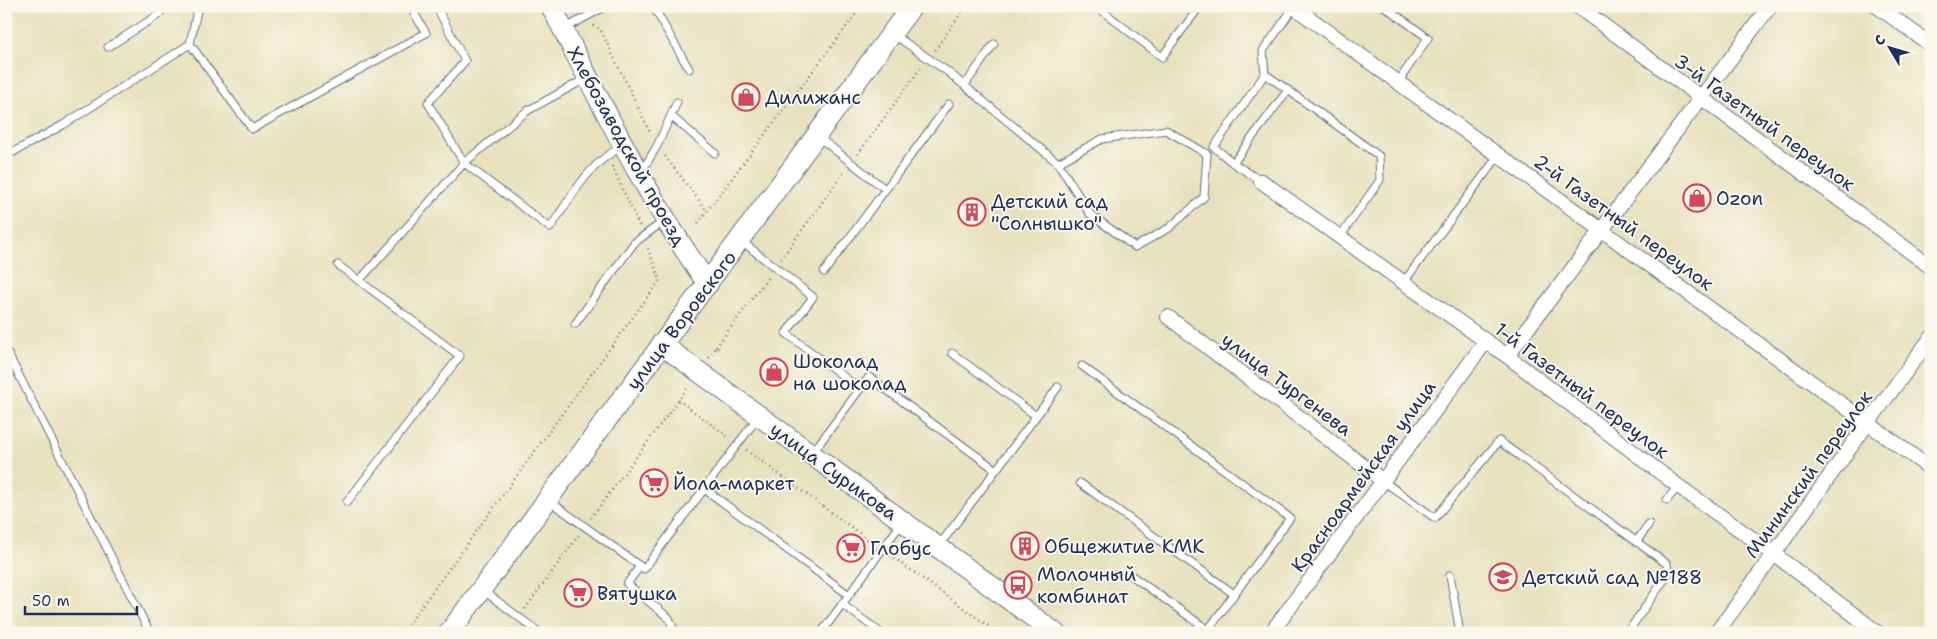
<svg xmlns="http://www.w3.org/2000/svg" width="1937" height="639" font-family="'Shantell Sans',sans-serif">
	<style>
		.lines { fill: none; stroke-linecap: round; stroke-linejoin: round }
		.lane-casing { stroke: #636d80; stroke-width: 9 }
		.street-casing { stroke: #636d80; stroke-width: 16 }
		.secondary-casing { stroke: #636d80; stroke-width: 22 }
		.path { stroke: #636d80; stroke-width: 2.5; stroke-dasharray: 1 4; stroke-linecap: butt }
		.lane { stroke: #fff; stroke-width: 7 }
		.street { stroke: #fff; stroke-width: 14 }
		.secondary { stroke: #fff; stroke-width: 20 }
		.labels { text-anchor: middle; stroke-width: 4; stroke-linejoin: round; paint-order: stroke }
		.poi-label { font-size: 19px; fill: #1b2f5e; stroke: #fbf7ec; text-anchor: start }
		.street-label { font-size: 19px; fill: #1b2f5e; stroke: #fbf7ec }
	</style>
	<rect width="100%" height="100%" fill="#fbf7ec"/>
	<filter id="ink" filterUnits="userSpaceOnUse"><feTurbulence type="fractalNoise" baseFrequency=".02" numOctaves="2"/><feDisplacementMap in="SourceGraphic" scale="10" xChannelSelector="R" yChannelSelector="G"/><feConvolveMatrix kernelMatrix="1 2 1 2 8 2 1 2 1" color-interpolation-filters="sRGB"/></filter>
	<filter id="wash" filterUnits="userSpaceOnUse"><feTurbulence type="fractalNoise" baseFrequency=".0096" numOctaves="4" result="noise"/><feDisplacementMap in="SourceGraphic" scale="20" xChannelSelector="R" yChannelSelector="G"/><feGaussianBlur stdDeviation="1.12" result="paint"/><feColorMatrix in="noise" values="0 0 0 0 0 0 0 0 0 0 0 0 0 0 0 0 0 1.4 0 .05"/><feComposite in="paint" operator="in"/></filter>
	<g filter="url(#wash)">
		<rect width="100%" height="100%" fill="#e8e1be"/>
	</g>
	<g filter="url(#ink)">
		<g class="lines">
			<!-- lane casing -->
			<g class="lane-casing">
				<path id="lane" d="M436 6 465 61 428 103 464 163 527 111 585 79
					M653 6 689 69
					M1096 6 1162 57 1200 6
					M1384 6 1428 38 1398 82
					M1890 15 1896 6
					M564 29 606 6
					M893 34 948 72 1058 163 1090 214 1135 247 1169 228 1204 197 1207 154 1166 130 1102 139 1058 163
					M190 44 198 6
					M108 47 160 14 162 6
					M1265 74 1263 51 1294 7
					M965 85 994 44
					M1288 90 1379 156 1380 180 1340 237
					M671 116 715 153
					M817 136 885 189
					M6 156 63 125 190 44 252 129 426 33 410 6
					M1233 163 1214 147 1265 74 1288 90 1233 163 1261 181
					M642 171 657 146 677 102
					M740 240 813 297 786 333 860 389
					M338 265 460 356 347 502
					M824 272 949 104
					M359 281 464 163 550 228C571 198 589 162 622 147
					M1403 283 1499 155
					M575 324 634 243 664 221
					M6 350 150 633
					M952 353 1036 416
					M1082 366 1290 518 1208 630
					M813 452 869 377 996 470 938 547
					M996 470 1058 387
					M1383 481 1435 518 1499 441 1667 564 1669 573 1632 626 1633 633
					M1080 483 1234 594
					M703 488 849 595
					M548 500 644 569 759 416
					M1667 500 1678 486
					M1636 542 1649 524
					M640 566 627 584 669 618 675 633
					M1128 573 1208 630 1206 632
					M1450 575 1460 633
					M484 591 540 633
					M842 604 881 633
					M821 633 901 524"/>
			</g>
			<!-- street casing -->
			<g class="street-casing">
				<path id="street" d="M1577 6 1931 267
					M1877 6 1931 45
					M1294 7 1931 469
					M1261 181 1507 356 1678 486 1774 554 1878 633
					M1168 317 1383 481
					M1507 356 1770 6
					M1271 633 1486 341
					M1716 633C1789 535 1857 435 1931 338"/>
			</g>
			<!-- secondary casing -->
			<g class="secondary-casing">
				<path id="secondary" d="M551 6C600 100 646 197 708 284
					M661 344 1055 633
					M449 633 912 6"/>
			</g>
			<!-- path -->
			<path class="path" d="M530 6 534 12
				M593 26 600 29 651 134
				M935 50 966 6
				M858 154 922 66
				M665 156 707 211
				M612 166 640 227
				M698 223 862 6
				M781 259 845 171
				M716 347 769 276
				M709 358 716 347 719 349
				M678 400 730 438
				M746 450 873 543
				M591 518 689 386
				M890 555 998 633
				M525 609 579 535
				M402 633 660 280 647 246
				M508 633 513 626"/>
			<!-- lane -->
			<use href="#lane" class="lane"/>
			<!-- street -->
			<use href="#street" class="street"/>
			<!-- secondary -->
			<use href="#secondary" class="secondary"/>
		</g>
	</g>
	<!-- icons -->
	<defs>
		<g id="shop-ring" transform="scale(1.4375)"><circle r="9.5" fill="#fbf7ec" stroke="#d1495b" stroke-width="1.5"/><path d="M-5-2.5h2.3a2.7 3.5 0 0 1 5.4 0H5L5.5 6h-11ZM-1.5-2.5h3a1.5 2.3 0 0 0-3 0Z" fill="#d1495b"/></g>
		<g id="building-ring" transform="scale(1.4375)"><circle r="9.5" fill="#fbf7ec" stroke="#d1495b" stroke-width="1.5"/><path d="M-4-6H4V6H1V3H-1V6H-4ZM-2.5-4.3h1.7v1.8h-1.7ZM.8-4.3h1.7v1.8H.8ZM-2.5-1h1.7V.8h-1.7ZM.8-1h1.7V.8H.8Z" fill="#d1495b"/></g>
		<g id="supermarket-ring" transform="scale(1.4375)"><circle r="9.5" fill="#fbf7ec" stroke="#d1495b" stroke-width="1.5"/><path d="M-6-5.5h2.5l.6 2H6L4.5 2H-2.5L-4.4-4H-6ZM-1.5 3.2a1.3 1.3 0 1 0 .1 0ZM3 3.2a1.3 1.3 0 1 0 .1 0Z" fill="#d1495b"/></g>
		<g id="school-ring" transform="scale(1.4375)"><circle r="9.5" fill="#fbf7ec" stroke="#d1495b" stroke-width="1.5"/><path d="M0-5L7-2L0 1L-7-2ZM-4 1L0 2.5L4 1V4Q0 6-4 4Z" fill="#d1495b"/></g>
		<g id="bus-ring" transform="scale(1.4375)"><circle r="9.5" fill="#fbf7ec" stroke="#d1495b" stroke-width="1.5"/><path d="M-5-6H5V4H4V6H2V4H-2V6H-4V4H-5ZM-3.5-4V0h7V-4ZM-3.5 1.2v1.5H-2V1.2ZM2 1.2v1.5H3.5V1.2Z" fill="#d1495b"/></g>
	</defs>
	<g fill-rule="evenodd">
		<use href="#shop-ring" x="746" y="97"/>
		<use href="#shop-ring" x="1697" y="198"/>
		<use href="#building-ring" x="972" y="212"/>
		<use href="#shop-ring" x="774" y="372"/>
		<use href="#supermarket-ring" x="654" y="483"/>
		<use href="#building-ring" x="1025" y="546"/>
		<use href="#supermarket-ring" x="851" y="548"/>
		<use href="#school-ring" x="1503" y="577"/>
		<use href="#bus-ring" x="1018" y="585"/>
		<use href="#supermarket-ring" x="578" y="593"/>
	</g>
	<g class="labels">
		<!-- poi labels -->
		<g class="poi-label">
			<text x="765" y="104">Дилижанс</text>
			<text x="1716" y="205">Ozon</text>
			<text x="991" y="208">Детский сад<tspan x="991" dy="22">"Солнышко"</tspan></text>
			<text x="793" y="368">Шоколад<tspan x="793" dy="22">на шоколад</tspan></text>
			<text x="673" y="490">Йола-маркет</text>
			<text x="1044" y="553">Общежитие КМК</text>
			<text x="870" y="555">Глобус</text>
			<text x="1037" y="581">Молочный<tspan x="1037" dy="22">комбинат</tspan></text>
			<text x="1522" y="584">Детский сад №188</text>
			<text x="597" y="600">Вятушка</text>
		</g>
		<!-- street labels -->
		<g class="street-label">
			<text transform="translate(1765 122) rotate(36)" y="7">3-й Газетный переулок</text>
			<text transform="translate(627 146) rotate(61)" y="7">Хлебозаводской проезд</text>
			<text transform="translate(1624 222) rotate(36)" y="7">2-й Газетный переулок</text>
			<text transform="translate(681 320) rotate(-53)" y="7">улица Воровского</text>
			<text transform="translate(1287 384) rotate(37)" y="7">улица Тургенева</text>
			<text transform="translate(1582 390) rotate(37)" y="7">1-й Газетный переулок</text>
			<text transform="translate(834 471) rotate(36)" y="7">улица Сурикова</text>
			<text transform="translate(1808 474) rotate(-54)" y="7">Мининский переулок</text>
			<text transform="translate(1363 476) rotate(-54)" y="7">Красноармейская улица</text>
		</g>
	</g>
	<!-- margin -->
	<rect width="1937" height="639" fill="none" stroke="#fbf7ec" stroke-width="25"/>
	<!-- north arrow -->
	<g transform="translate(1890 48) rotate(308)" stroke="#fbf7ec" stroke-width="4" paint-order="stroke">
	<path d="M0-4L9 19L0 12L-9 19Z" fill="#1b2f5e"/>
	<text y="-8" font-size="14" font-weight="bold" text-anchor="middle" fill="#1b2f5e">С</text>
	</g>
	<!-- scale -->
	<path d="M25 606v8h112v-8" fill="none" stroke="#1b2f5e" stroke-width="2.5"/>
	<text x="32" y="606" font-size="15" fill="#1b2f5e" stroke="#fbf7ec" stroke-width="4" paint-order="stroke">50 m</text>
</svg>
